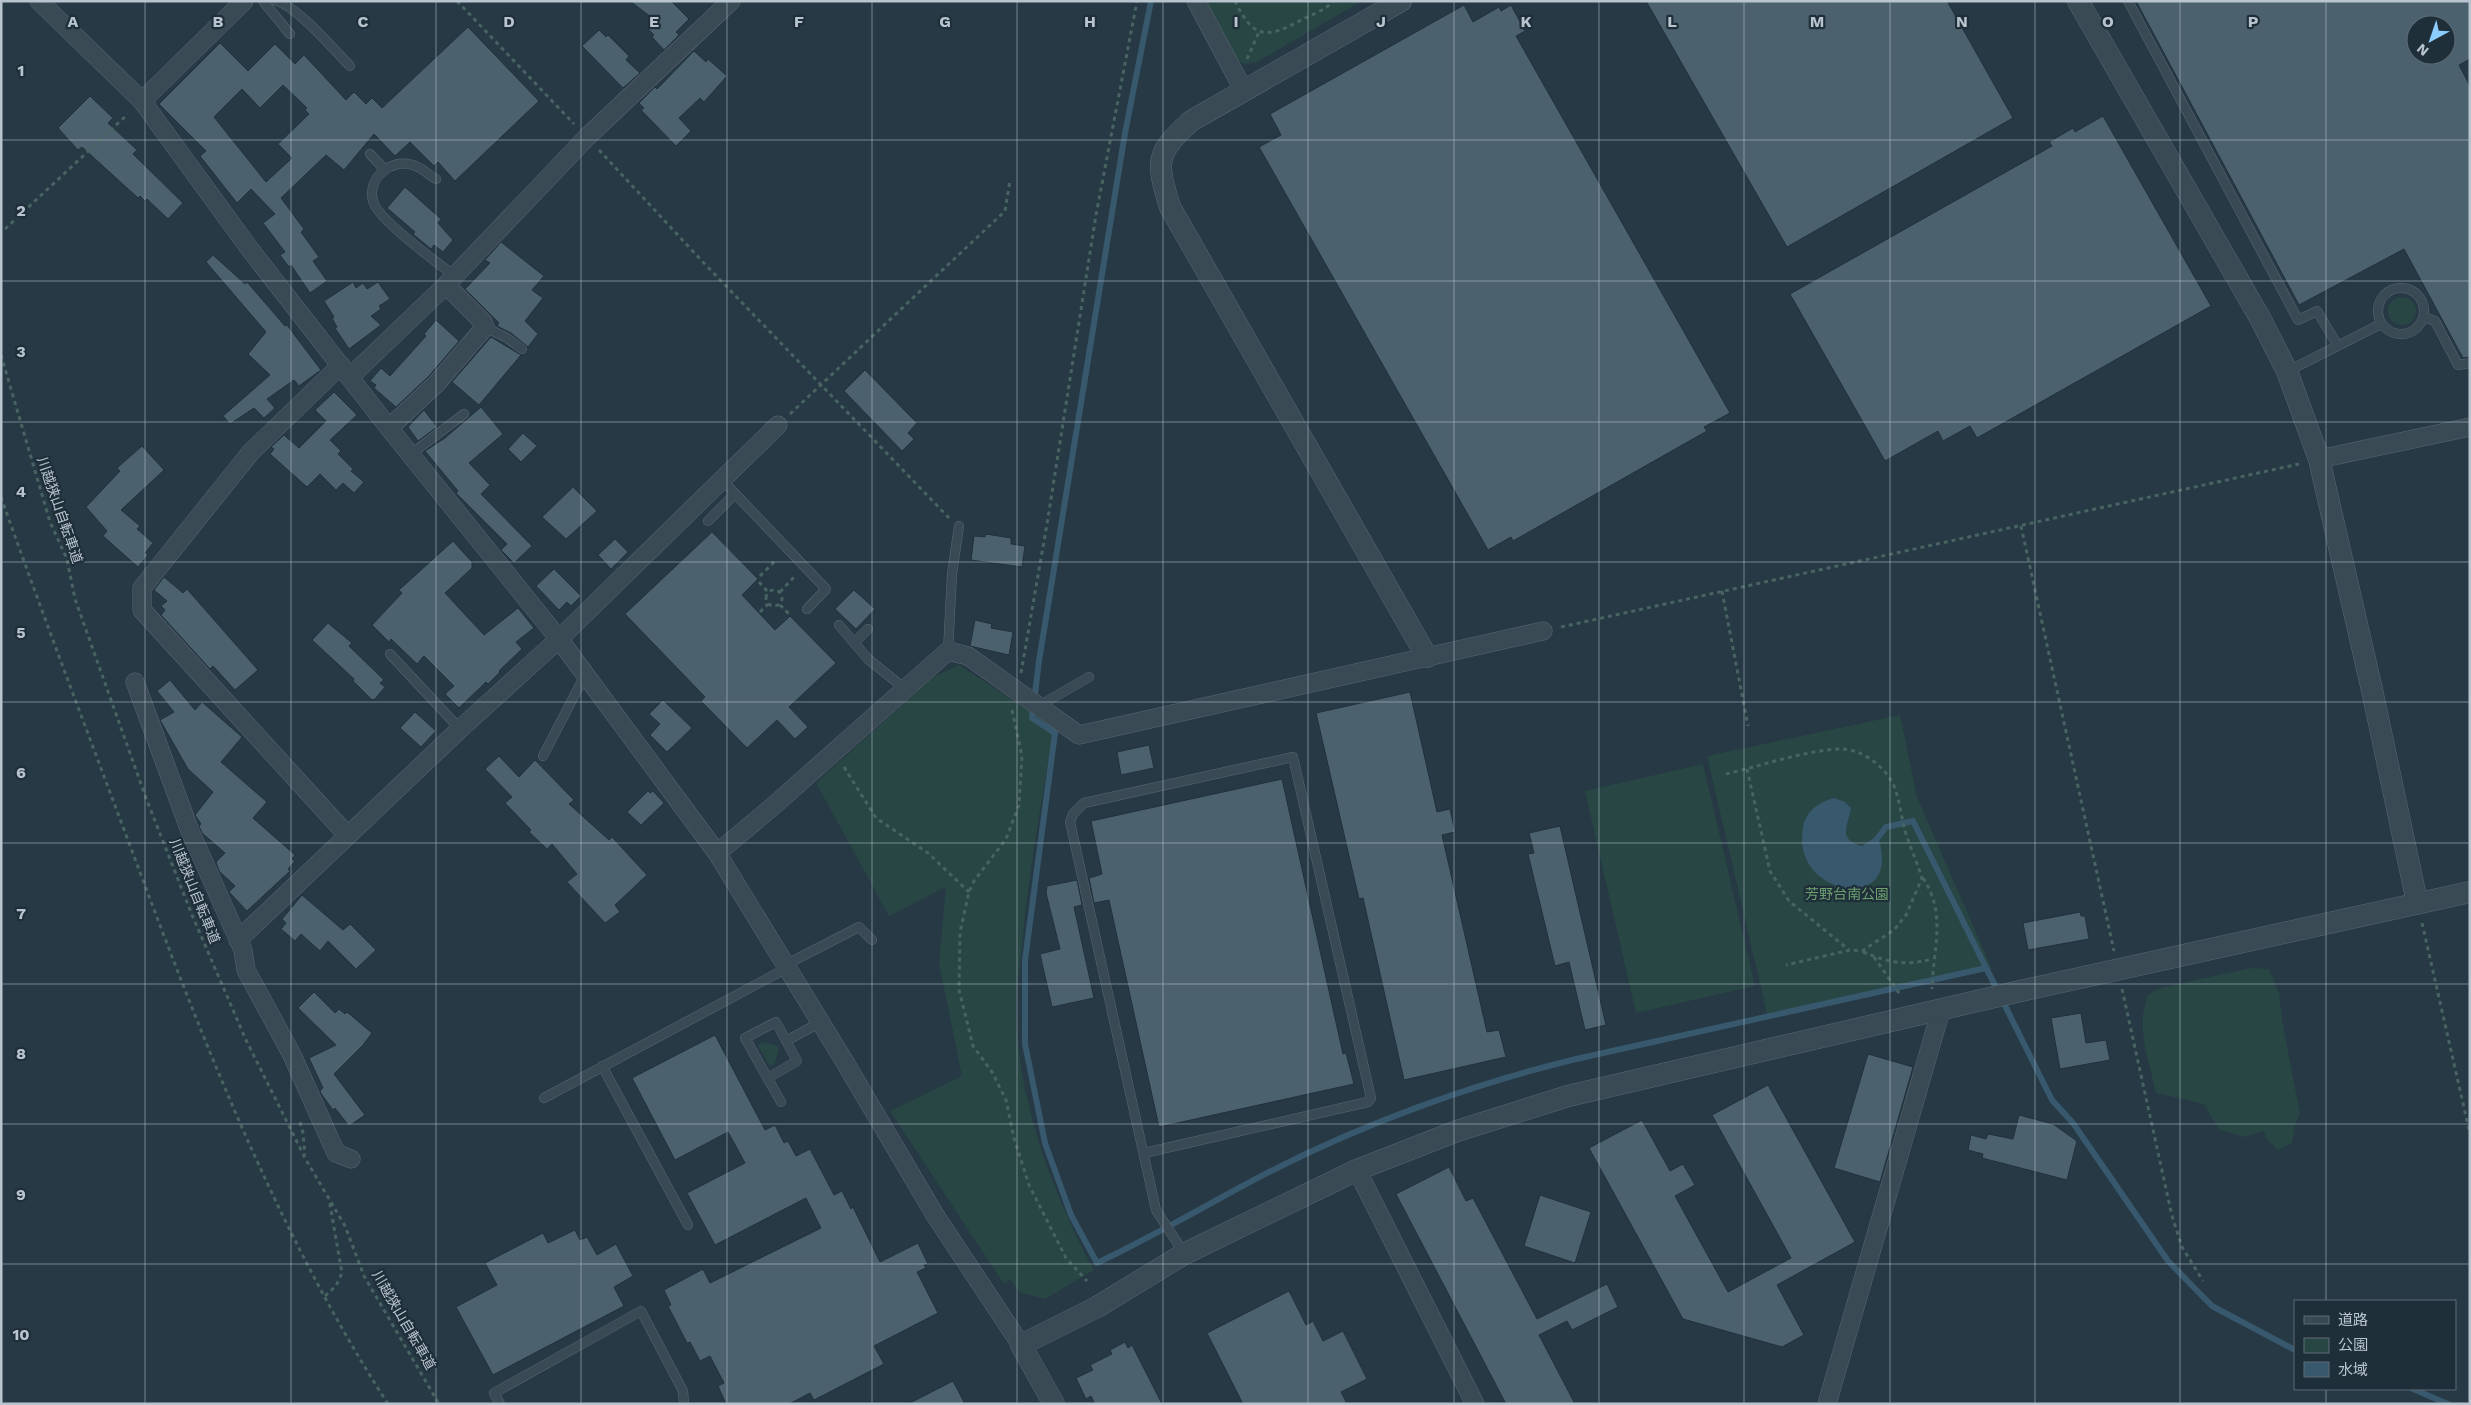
<svg xmlns="http://www.w3.org/2000/svg" width="2471" height="1405" font-family="'Work Sans','Noto Sans JP',sans-serif">
	<style>
		.green { fill: #284644 }
		.water { fill: #38586d }
		.lines { fill: none; stroke-linecap: round; stroke-linejoin: round }
		.stream { stroke: #38586d; stroke-width: 6 }
		.building { fill: #4c616e; stroke: #21313c; fill-rule: evenodd }
		.service-casing { stroke: #596772; stroke-width: 10 }
		.minor-casing { stroke: #596772; stroke-width: 19 }
		.tertiary-casing { stroke: #596772; stroke-width: 22 }
		.path { stroke: #486462; stroke-width: 3; stroke-dasharray: 4 4; stroke-linecap: butt }
		.service { stroke: #3a4a55; stroke-width: 9 }
		.minor { stroke: #3a4a55; stroke-width: 18 }
		.tertiary { stroke: #3a4a55; stroke-width: 21 }
		.grid { fill: none; stroke: #b8c4ce; stroke-width: 1; stroke-opacity: 0.55 }
		.labels { text-anchor: middle; stroke-width: 4.5; stroke-linejoin: round; paint-order: stroke }
		.street-label { font-size: 14px; fill: #b8c4ce; stroke: #1f2f3a }
		.park-label { font-size: 14px; fill: #6ea070; stroke: #1f2f3a }
		.grid-label { font-size: 16px; text-anchor: middle; font-weight: bold; fill: #b8c4ce; stroke: #1f2f3a; stroke-width: 4.5; stroke-linejoin: round; paint-order: stroke }
	</style>
	<rect width="100%" height="100%" fill="#263945"/>
	<!-- green -->
	<path class="green" d="M1203 1H1362L1257 62 1245 64 1236 60Z
		M2388 311a14 14 0 1 1 28 0a14 14 0 1 1-28 0Z
		M959 665 1054 727C1042 800 1028 874 1022 948 1020 966 1016 985 1016 1004 1016 1096 1051 1191 1094 1270L1045 1299 1019 1292 1010 1279 1004 1284 890 1111 962 1076 939 963 946 887 889 916 816 783 933 677Z
		M1900 715 1917 797 1992 969 1768 1018 1707 756Z
		M1703 764 1755 986 1636 1013 1585 791Z
		M2251 968 2269 969 2279 993 2283 1026 2300 1113 2295 1126 2292 1143 2278 1150 2268 1141 2264 1131 2245 1137 2219 1130 2204 1104 2156 1093C2149 1059 2135 1028 2148 995L2160 988Z
		M761 1042 778 1046 779 1049 774 1065H769L758 1046Z"/>
	<!-- water -->
	<path class="water" d="M1834 798 1845 802 1851 808C1848 827 1837 839 1862 846L1874 838H1878C1881 845 1882 852 1882 860 1882 910 1791 891 1803 827 1806 811 1819 802 1834 798Z"/>
	<g class="lines">
		<!-- stream -->
		<path class="stream" d="M1151 1 1125 133 1039 661 1032 718 1055 733 1025 960V1044L1045 1143 1071 1215 1097 1263C1157 1235 1213 1201 1271 1171 1365 1123 1473 1084 1576 1059L1986 968
			M1873 844 1886 827 1913 821 2052 1100 2073 1123 2168 1261 2212 1306 2295 1350
			M2413 1389 2448 1404"/>
	</g>
	<!-- building -->
	<path class="building" d="M630 1H671L689 19 676 32 679 35 664 50 652 37 654 35 648 29 656 21Z
		M1646 1H1947L2013 118 1787 247Z
		M2136 1H2470V59L2459 65 2470 86V357L2463 358 2404 249 2299 305ZM2416 25H2446V55H2416Z
		M1464 5 1473 22 1499 7 1501 11 1511 5 1525 31 1516 36 1730 413 1704 427 1707 431 1513 541 1511 537 1488 550 1259 147 1281 135 1270 114Z
		M468 27 539 101 455 181 438 162 434 166 410 142 395 156 374 134 344 170 326 155 281 198 304 229 301 232 319 257 313 261 327 281 310 293 291 265 289 267 280 255 285 252 263 223 275 214 251 189 237 203 200 156 206 151 159 104 220 43 248 71 275 44 295 64 304 55 346 100 354 92 366 104 372 98 382 108ZM283 85 307 108 305 110 309 114 278 144 292 158 266 182 214 117 242 89 260 108Z
		M599 30 606 37 608 35 629 56 626 60 640 73 623 88 582 46Z
		M694 51 706 62 708 59 727 76 704 102 700 98 679 118 691 131 676 146 641 110 644 108 639 103 655 87 657 89Z
		M90 96 113 118 108 123 137 150 133 154 183 203 168 219 147 199 145 201 140 196 138 198 82 147 78 150 58 128Z
		M2103 116 2211 306 1977 438 1970 426 1943 441 1938 431 1885 461 1790 294 2052 146 2049 142 2073 128 2075 132Z
		M405 187 441 219 438 223 453 240 443 252 434 245 431 249 413 234 415 232 387 208Z
		M501 242 544 276 532 290 543 298 525 321 538 334 528 347 511 333 497 326 499 323 465 289 490 263 485 260Z
		M213 255 245 284 247 282 285 326 287 325 321 370 299 386 294 380 267 399 275 408 264 418 254 408 230 424 223 416 270 375 248 354 266 332 206 262Z
		M353 282 356 288 363 283 367 289 378 282 390 299 379 306 381 309 371 316 381 325 349 349 335 328 337 327 332 318 334 317 324 301Z
		M436 320 459 341 429 376 396 407 374 388 376 385 370 381 381 368 390 376 426 336 424 334Z
		M491 337 521 355 479 405 452 382Z
		M865 370 917 423 908 433 914 439 902 451 844 391Z
		M334 392 357 415 330 440 341 451 338 454 353 469 351 471 364 482 354 493 343 483 336 490 320 474 307 487 270 454 274 449 271 447 284 435 299 448 326 421 315 410Z
		M481 407 503 434 469 463 490 485 481 494 532 546 514 563 501 550 507 544 456 493 458 491 425 451 445 438Z
		M424 410 437 427 418 441 408 427Z
		M523 433 537 446 521 462 508 449Z
		M142 446 164 470 121 510 140 526 137 529 153 543 145 553 148 555 138 567 103 536 107 531 86 507 120 471 117 468Z
		M573 487 597 511 566 539 542 517Z
		M712 532 758 579 742 595 775 630 790 616 836 663 789 707 808 727 795 739 777 720 747 748 701 701 705 697 625 614Z
		M986 534 1011 538V544L1025 546 1022 567 971 560 974 536 985 537Z
		M615 539 628 552 611 569 598 555Z
		M453 541 472 562V568L445 593 484 635 518 608 534 628 516 642 522 649 499 671 500 672 488 684 486 682 459 708 445 694 454 686 424 656 417 664 391 639 389 642 372 625 402 593 399 590Z
		M554 569 581 596 571 606 567 602 559 610 536 586Z
		M164 577 183 593 187 589 258 670 235 690 213 666 210 669 161 615 165 610 161 606 167 601 154 590Z
		M854 590 875 609 856 629 835 609Z
		M975 620 992 624 991 628 1013 632 1009 655 970 646Z
		M328 623 352 643 349 646 384 680 380 683 385 687 375 699 372 700 353 681 354 679 312 640Z
		M170 680 195 710 202 702 242 737 221 762 267 802 253 818 295 855 292 859 295 861 288 869 290 871 247 911 229 892 235 886 219 871 216 862 225 853 202 833 199 826 201 824 195 815 213 792 188 769 160 720 174 712 157 691Z
		M1410 692 1437 812 1450 809 1455 832 1442 835 1487 1032 1499 1030 1506 1057 1404 1080 1363 898 1359 899 1316 713Z
		M663 700 692 728 667 752 650 735 660 724 649 714Z
		M415 712 436 731 421 747 400 728Z
		M1149 745 1154 768 1121 775 1117 752Z
		M499 756 519 777 535 760 574 800 569 804 609 840 612 837 647 875 615 905 620 912 605 923 567 882 577 874 552 844 547 849 529 832 531 830 505 803 512 797 485 769Z
		M1282 779 1343 1054 1346 1053 1354 1084 1159 1127 1109 900 1094 903 1089 878 1102 874 1091 821Z
		M648 791 650 793 653 791 664 803 641 825 627 812Z
		M1560 826 1606 1025 1585 1030 1569 962 1555 966 1528 854 1534 853 1529 833Z
		M1077 880 1082 905 1074 907 1094 998 1052 1007 1040 954 1060 949 1046 893 1047 886Z
		M302 895 343 930 350 924 376 950 356 969 328 941 320 951 301 934 295 941 281 929 286 923 282 919Z
		M2080 912 2081 916H2085L2089 939 2028 950 2023 923Z
		M314 992 335 1013 339 1009 345 1014 347 1012 372 1033 363 1045 334 1074 365 1115 349 1126 335 1108 333 1110 322 1095 320 1091 323 1088 309 1058 336 1045 298 1008Z
		M2081 1013 2086 1043 2106 1040 2110 1060 2060 1069 2051 1018Z
		M715 1035 765 1130 775 1125 784 1143 788 1141 796 1156 810 1149 834 1195 842 1191 851 1209 853 1207 880 1262 918 1243 928 1264 924 1265 926 1268 917 1272 938 1313 874 1346 884 1364 814 1400 810 1393 789 1404H726L718 1386 724 1383 710 1356 700 1361 690 1342 687 1343 668 1306 671 1305 664 1290 703 1269 710 1283 821 1228 806 1198 715 1245 687 1193 745 1163 728 1132 675 1160 632 1078Z
		M1868 1054 1913 1067 1880 1182 1834 1168Z
		M1768 1085 1855 1242 1777 1285 1804 1335 1782 1347 1683 1319 1589 1148 1642 1120 1670 1171 1683 1164 1695 1185 1675 1196 1728 1292 1791 1258 1712 1115Z
		M2019 1115 2053 1124 2077 1141 2067 1180 1982 1158 1983 1154 1968 1150 1971 1135 1986 1139 1988 1134 2013 1139Z
		M1449 1167 1466 1201 1473 1198 1537 1319 1607 1284 1618 1307 1572 1330 1567 1321 1539 1335 1575 1404H1506L1396 1194Z
		M1540 1195 1591 1212 1575 1263 1524 1246Z
		M575 1230 580 1240 587 1237 597 1255 616 1244 633 1276 614 1287 624 1306 493 1375 456 1307 497 1285 485 1263 543 1233 548 1243Z
		M1289 1291 1306 1325 1313 1321 1323 1341 1343 1331 1367 1379 1341 1392 1347 1404H1243L1207 1333Z
		M1125 1342 1128 1348 1132 1345 1162 1404H1095L1091 1396 1086 1399 1076 1378 1093 1370 1090 1365 1112 1354 1110 1350Z
		M953 1381 965 1404H908Z"/>
	<g class="lines">
		<!-- service casing -->
		<g class="service-casing">
			<path id="service" d="M263 1 290 34
				M276 1C295 4 335 51 350 66
				M2128 1 2298 320 2317 311 2338 346
				M370 154 385 170
				M436 179C429 175 421 167 413 165 391 158 367 178 373 201 377 219 439 264 455 276
				M2378 311a23 23 0 1 1 46 0a23 23 0 1 1-46 0Z
				M2424 317 2435 321 2458 365 2470 363
				M485 327 507 338 522 349
				M2288 371 2381 324
				M411 454 464 414
				M722 480 826 589 807 609
				M708 521 735 494
				M839 625 868 659 904 688
				M854 643 868 629
				M948 651 952 574 959 526
				M390 654 460 729
				M1039 706 1089 677
				M543 756 585 675
				M785 965 859 927 872 940
				M786 1041 821 1022
				M602 1066 688 1225
				M768 1078 797 1061 776 1022 745 1038 781 1102
				M544 1098 787 968
				M1144 1153 1368 1102 1371 1098 1293 757 1084 803 1073 814 1070 822 1156 1210 1184 1253
				M500 1404 494 1393 641 1311 683 1391 684 1404"/>
		</g>
		<!-- minor casing -->
		<g class="minor-casing">
			<path id="minor" d="M39 1 142 101 249 248 389 428 559 639 717 853 843 1059 935 1215 1021 1345
				M1196 1 1244 91
				M142 101 244 1
				M341 365 251 452 142 588V610L348 836
				M350 377 446 285 587 137 731 1
				M389 428 437 383 485 327 483 322 446 285
				M2319 459 2470 427
				M135 682 190 831 243 950 246 970 292 1055 336 1153 351 1159
				M717 853 771 808 948 651 968 656 1079 735 1543 631
				M238 940 460 729 559 639 778 425
				M1357 1170 1475 1404
				M1827 1404 1941 1010"/>
		</g>
		<!-- tertiary casing -->
		<g class="tertiary-casing">
			<path id="tertiary" d="M1401 1 1191 121C1155 154 1156 161 1170 207L1427 657
				M2078 1 2260 318 2287 371 2319 459 2372 690 2417 902
				M1054 1404 1021 1345 1097 1307 1184 1254 1357 1170 1457 1131 1568 1096 2016 992 2470 892"/>
		</g>
		<!-- path -->
		<path class="path" d="M457 1 574 124
			M1235 1C1254 41 1268 38 1303 19 1313 14 1326 10 1333 1
			M1247 59 1259 32
			M599 150 701 260 950 519
			M5 229 128 114
			M1 355 50 522 67 559 75 599 146 798 192 915 246 1040 305 1158 345 1226 364 1276 439 1404
			M790 414 1005 211 1010 180
			M1 497C43 616 88 733 132 851 203 1041 277 1232 388 1404
			M2021 526 2114 951
			M760 576 777 559
			M759 582 768 592
			M766 598a8 8 0 1 1 16 0a8 8 0 1 1-16 0Z
			M1722 591 1748 726
			M780 592 795 576
			M780 605 789 614
			M760 612 768 604
			M1561 627 2299 464
			M1021 673 1047 524 1096 215 1137 1
			M1012 710 1022 756 1019 805 1006 839 974 881 969 892 960 932 959 990 973 1046 992 1072 1006 1100 1014 1138 1029 1185 1066 1258 1087 1281
			M844 767 876 818 928 853 969 892
			M1747 769 1770 871 1789 901 1849 950
			M1726 774C1760 766 1810 749 1843 749 1864 750 1886 768 1894 786 1900 801 1901 816 1905 831 1910 847 1917 862 1922 878L1906 915 1894 930 1862 951 1850 950 1786 965
			M1923 878C1947 914 1933 949 1932 989
			M2422 923 2470 1134
			M1863 952C1891 963 1903 966 1933 959
			M1874 957 1901 996
			M2122 989 2172 1216 2182 1247 2203 1281
			M300 1122 303 1133 305 1155
			M325 1296 336 1286 342 1273 329 1199"/>
		<!-- service -->
		<use href="#service" class="service"/>
		<!-- minor -->
		<use href="#minor" class="minor"/>
		<!-- tertiary -->
		<use href="#tertiary" class="tertiary"/>
	</g>
	<!-- grid -->
	<path class="grid" d="M145 1V1404M291 1V1404M436 1V1404M581 1V1404M727 1V1404M872 1V1404M1017 1V1404M1163 1V1404M1308 1V1404M1454 1V1404M1599 1V1404M1744 1V1404M1890 1V1404M2035 1V1404M2180 1V1404M2326 1V1301M1 140H2470M1 281H2470M1 422H2470M1 562H2470M1 702H2470M1 843H2470M1 984H2470M1 1124H2470M1 1264H2470M2326 1389V1404"/>
	<g class="labels">
		<!-- street labels -->
		<g class="street-label">
			<text transform="translate(60 510) rotate(71)" y="5">川越狭山自転車道</text>
			<text transform="translate(195 891) rotate(68)" y="5">川越狭山自転車道</text>
			<text transform="translate(404 1320) rotate(60)" y="5">川越狭山自転車道</text>
		</g>
		<!-- park labels -->
		<g class="park-label">
			<text x="1847" y="899">芳野台南公園</text>
		</g>
	</g>
	<g class="grid-label">
		<text x="73" y="27">A</text>
		<text x="218" y="27">B</text>
		<text x="363" y="27">C</text>
		<text x="509" y="27">D</text>
		<text x="654" y="27">E</text>
		<text x="799" y="27">F</text>
		<text x="945" y="27">G</text>
		<text x="1090" y="27">H</text>
		<text x="1236" y="27">I</text>
		<text x="1381" y="27">J</text>
		<text x="1526" y="27">K</text>
		<text x="1672" y="27">L</text>
		<text x="1817" y="27">M</text>
		<text x="1962" y="27">N</text>
		<text x="2108" y="27">O</text>
		<text x="2253" y="27">P</text>
		<text x="21" y="76">1</text>
		<text x="21" y="216">2</text>
		<text x="21" y="357">3</text>
		<text x="21" y="497">4</text>
		<text x="21" y="638">5</text>
		<text x="21" y="778">6</text>
		<text x="21" y="919">7</text>
		<text x="21" y="1059">8</text>
		<text x="21" y="1200">9</text>
		<text x="21" y="1340">10</text>
	</g>
	<!-- border -->
	<rect width="2471" height="1405" fill="none" stroke="#b8c4ce" stroke-width="5"/>
	<!-- legend -->
	<rect x="2294" y="1300" width="162" height="90" fill="#1f2f3a" stroke="#5c6b75"/>
	<rect x="2304" y="1316" width="25" height="8" fill="#3a4a55" stroke="#5c6b75"/>
	<text x="2338" y="1325" font-size="15" fill="#b8c4ce">道路</text>
	<rect x="2304" y="1338" width="25" height="15" fill="#284644" stroke="#5c6b75"/>
	<text x="2338" y="1350" font-size="15" fill="#b8c4ce">公園</text>
	<rect x="2304" y="1362" width="25" height="15" fill="#38586d" stroke="#5c6b75"/>
	<text x="2338" y="1375" font-size="15" fill="#b8c4ce">水域</text>
	<!-- north arrow -->
	<g transform="translate(2431 40) rotate(220)"><circle r="24" fill="#1f2f3a" stroke="#5c6b75"/>
	<path d="M0-4L9 19L0 12L-9 19Z" fill="#8ccdff"/>
	<text y="-8" font-size="14" font-weight="bold" text-anchor="middle" fill="#b8c4ce">N</text>
	</g>
</svg>
